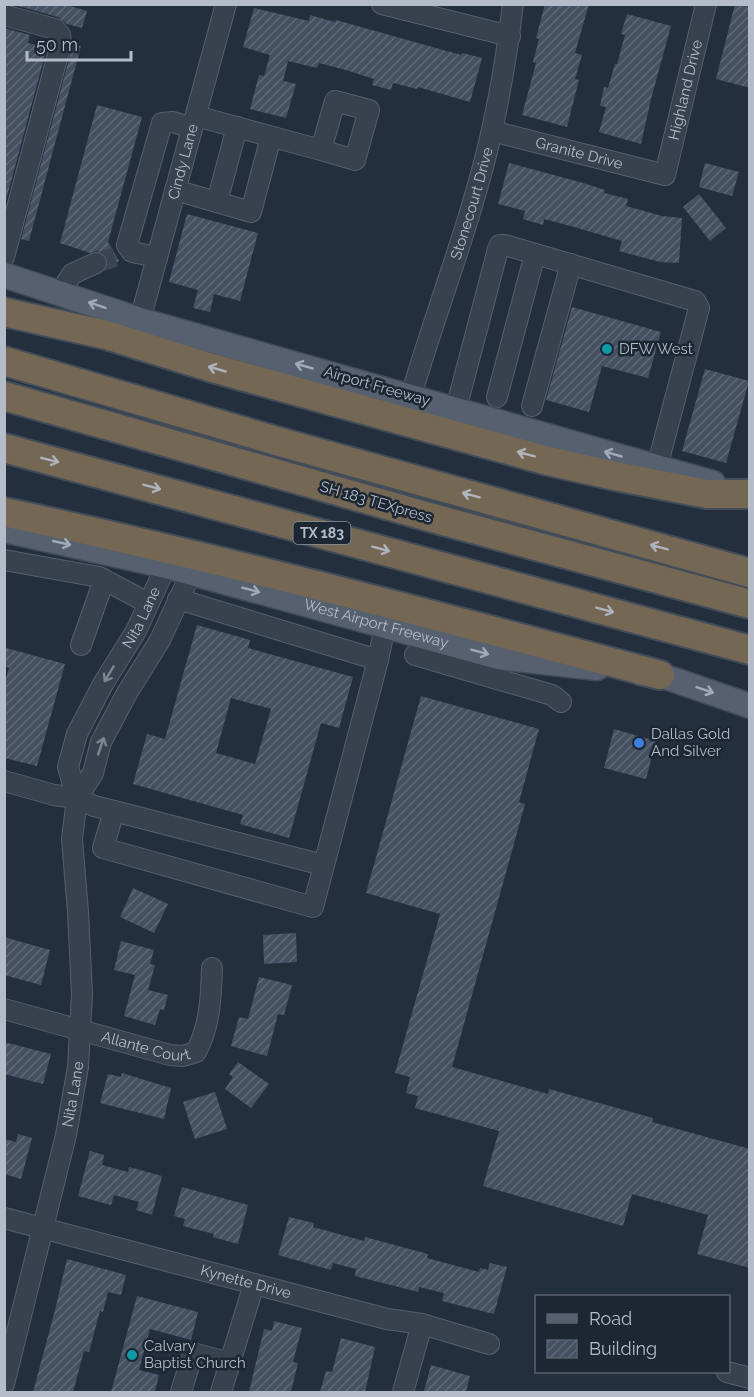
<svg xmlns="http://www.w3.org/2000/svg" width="754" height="1397" font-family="Raleway,sans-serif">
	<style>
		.building { fill: url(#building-hatch); fill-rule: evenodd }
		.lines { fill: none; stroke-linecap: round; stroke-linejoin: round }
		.minor-tunnel { stroke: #3a4453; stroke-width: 20; stroke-dasharray: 20 10; stroke-linecap: butt }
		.minor-casing { stroke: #565f6c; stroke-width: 22 }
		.major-casing { stroke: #414a57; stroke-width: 27 }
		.highway-casing { stroke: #434c59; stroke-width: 32 }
		.minor { stroke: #38414e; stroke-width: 20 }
		.major { stroke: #56606e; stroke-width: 24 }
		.highway { stroke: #746855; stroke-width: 28 }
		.oneway { stroke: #a1aab7 }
		.oneway2 { stroke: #aeb4bd }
		.oneway3 { stroke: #7c8592 }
		.culture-dot { fill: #0f9aa8; stroke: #1d2633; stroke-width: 2 }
		.shop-dot { fill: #3f7fe0; stroke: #1d2633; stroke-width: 2 }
		.labels { text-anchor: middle; stroke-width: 5; stroke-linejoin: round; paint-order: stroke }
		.shield { fill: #1d2633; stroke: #878f9c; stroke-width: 1.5 }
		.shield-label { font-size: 14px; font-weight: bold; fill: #b4bcc9 }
		.street-label { font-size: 15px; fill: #b4bcc9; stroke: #1d2633 }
		.poi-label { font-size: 15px; fill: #b4bcc9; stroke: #1d2633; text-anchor: start }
	</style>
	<defs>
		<pattern id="building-hatch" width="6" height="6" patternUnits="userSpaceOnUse" patternTransform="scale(1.5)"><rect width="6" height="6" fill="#455162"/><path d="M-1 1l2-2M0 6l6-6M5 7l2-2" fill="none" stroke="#5d6877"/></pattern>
	</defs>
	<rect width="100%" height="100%" fill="#242f3e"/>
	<!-- building -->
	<path class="building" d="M11 4H63L87 11 82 28 67 24 58 17Z
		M545 4H589L575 53 582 55 575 79 579 80 567 127 522 115 536 63 533 62 539 39 536 38Z
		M735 4H750V88L716 79Z
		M254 8 309 21 310 15 335 22 336 20 461 55 462 53 482 58 470 102 418 87 417 89 393 83 391 90 372 85 374 79 349 71 319 63 317 68 288 61 283 81 296 84 286 118 250 109 259 75 264 76 270 55 243 47Z
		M627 14 671 26 651 99 641 144 599 132 606 107 600 106 604 87 608 88 615 64H617L625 35 621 34Z
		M4 28 30 35 28 43 47 47 4 208Z
		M73 44 81 46 29 241 21 239Z
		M97 105 142 117 108 242 119 261 106 269 107 259 102 253 97 251 90 253 60 243Z
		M509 163 580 182 605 190 604 193 628 199 626 206 662 216 682 218 679 263 660 262 619 251 622 241 574 227 544 219 543 225 523 219 525 211 498 204Z
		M705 163 739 172 732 196 699 187Z
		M699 194 726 228 710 241 683 207Z
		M187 214 258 233 240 301 214 294 210 312 193 308 198 290 169 282Z
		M572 307 661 332 648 378 602 366 589 412 546 400Z
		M705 369 749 381 726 463 682 451Z
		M197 625 250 640 248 648 353 677 339 728 321 723 289 838 240 824 243 815 133 784 147 734 165 739ZM231 698 271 709 255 764 216 753Z
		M6 648 65 664 37 766 4 758V685L9 668 4 666Z
		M421 696 539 729 519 802 525 804 452 1067 548 1094 549 1089 653 1118 652 1122 750 1149V1268L697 1254 708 1215 632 1194 623 1226 483 1186 499 1131 415 1108 418 1096 406 1093 410 1077 395 1073 440 914 366 893Z
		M614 729 656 741 646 779 604 768Z
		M133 888 168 904 154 933 120 917Z
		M296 933 297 962 264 964 263 935Z
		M4 937 50 950 41 985 4 975Z
		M121 941 154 950 150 964 155 965 148 990 168 995 164 1010 160 1009 155 1025 124 1016 135 975 114 970Z
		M259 977 292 985 284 1015 278 1014 267 1056 231 1046 239 1017 248 1019Z
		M4 1042 51 1054 43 1084 4 1074Z
		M238 1062 269 1084 251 1108 225 1089 233 1077 229 1074Z
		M122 1073 171 1088 164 1119 100 1103 108 1074 121 1077Z
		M215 1092 227 1129 195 1139 183 1102Z
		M18 1134 32 1138 21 1179 4 1174V1139L16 1142Z
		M90 1151 104 1155 102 1165 128 1172 129 1167 162 1176 152 1215 136 1210 139 1202 114 1195 111 1205 78 1196Z
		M182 1187 248 1205 238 1244 213 1237 214 1234 183 1226 185 1219 174 1216Z
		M289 1217 314 1223 313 1227 364 1241 365 1237 428 1254 427 1258 479 1272 480 1268 488 1270 490 1263 507 1267 494 1314 442 1301 444 1293 419 1287 418 1292 355 1276 356 1269 333 1263 331 1270 278 1255Z
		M67 1259 126 1275 121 1295 108 1292 103 1312 100 1311 89 1352 84 1351 73 1392H33L55 1310Z
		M137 1296 198 1312 191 1340 150 1329 139 1370 159 1375 155 1392H111Z
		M274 1321 302 1328 293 1362 298 1363 291 1392H249L264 1329 272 1331Z
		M341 1338 375 1347 365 1392H320L326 1371 332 1372Z
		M431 1365 470 1376 466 1392 424 1391Z"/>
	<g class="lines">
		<!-- minor-tunnel -->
		<path class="minor-tunnel" d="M96 263 116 257"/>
		<!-- minor casing -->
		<g class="minor-casing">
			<g id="minor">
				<path d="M382 4 510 36"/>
				<path d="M4 15 55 29 60 35 61 43 4 257"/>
				<path d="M196 116 321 150 335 101 369 110 355 160 321 150"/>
				<path id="s1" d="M492 131 665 175 706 4"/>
				<path d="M175 190 251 212 271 137"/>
				<path d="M217 202 237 127"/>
				<path d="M157 257 132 252 127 245 162 123 173 122 192 128"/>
				<path d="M60 293 72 274 96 263"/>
				<path id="s2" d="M140 320 226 4"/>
				<path id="s3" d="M411 396C437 307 472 220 492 130 501 89 508 46 513 4"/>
				<path d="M497 397 535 254"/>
				<path d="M532 406 571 264"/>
				<path d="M456 409 498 249 500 245H505L695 301 699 308 657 467"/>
				<path d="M4 560 99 577 148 603"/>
				<path d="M81 645 104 580"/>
				<path d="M415 655 552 695 561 702"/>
				<path d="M378 660 385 626"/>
				<path d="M4 781 54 795 77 798 94 806 114 811 103 848 313 907 378 660 178 599"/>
				<path d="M77 798 93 773 101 742 127 693 160 640 191 573"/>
				<path d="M114 811 323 865"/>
				<path id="s4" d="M4 1009 170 1055 183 1056 196 1052C210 1026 211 998 212 968"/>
				<path id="s5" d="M4 1218 387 1319 422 1324 489 1344"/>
				<path d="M727 1372 750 1378"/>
				<path id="s6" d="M4 1384 66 1135 78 1067 82 994 78 912 72 839 77 798 68 767 77 734 103 684 136 631 166 566"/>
				<path d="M181 1392 193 1353 230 1363"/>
				<path d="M221 1392 254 1284"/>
				<path d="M403 1392 422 1324"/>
			</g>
		</g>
		<!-- major casing -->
		<g class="major-casing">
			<g id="major">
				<path d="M4 275 140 320 713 483"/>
				<path id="s7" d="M4 530 166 566 498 657 597 668"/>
				<path d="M641 673 660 675 750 706"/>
			</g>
		</g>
		<!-- highway casing -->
		<g class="highway-casing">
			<path id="highway" d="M4 312 106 335 209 367 548 461 615 476 707 494H750
				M4 361 280 442 750 573
				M4 396 429 517 750 604
				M4 448 750 650
				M4 512C225 559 442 617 660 675"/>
		</g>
		<!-- minor -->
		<use href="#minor" class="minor"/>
		<!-- major -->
		<use href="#major" class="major"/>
		<!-- highway -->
		<use href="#highway" class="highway"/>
	</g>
	<!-- one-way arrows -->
	<defs><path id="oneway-shaft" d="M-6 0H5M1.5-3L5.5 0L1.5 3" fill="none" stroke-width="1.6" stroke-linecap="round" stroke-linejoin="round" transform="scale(1.5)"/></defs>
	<g class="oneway">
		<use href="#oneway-shaft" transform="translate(97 305) rotate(-162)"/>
		<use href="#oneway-shaft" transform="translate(304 366) rotate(-164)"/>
		<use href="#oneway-shaft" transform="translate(613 454) rotate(-164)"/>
		<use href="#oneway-shaft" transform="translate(62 543) rotate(13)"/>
		<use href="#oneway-shaft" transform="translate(251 590) rotate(15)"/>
		<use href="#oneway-shaft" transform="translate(480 652) rotate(15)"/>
		<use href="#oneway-shaft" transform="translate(705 690) rotate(19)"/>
	</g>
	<g class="oneway2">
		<use href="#oneway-shaft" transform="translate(217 369) rotate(-164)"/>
		<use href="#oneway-shaft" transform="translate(526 454) rotate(-165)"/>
		<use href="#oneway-shaft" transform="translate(50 460) rotate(14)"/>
		<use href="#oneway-shaft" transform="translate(152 487) rotate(15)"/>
		<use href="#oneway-shaft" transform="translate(471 495) rotate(-165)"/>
		<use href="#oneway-shaft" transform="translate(659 547) rotate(-165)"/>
		<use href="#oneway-shaft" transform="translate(381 549) rotate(15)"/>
		<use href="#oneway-shaft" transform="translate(605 610) rotate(15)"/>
	</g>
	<g class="oneway3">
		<use href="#oneway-shaft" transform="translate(109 674) rotate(121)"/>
		<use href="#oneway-shaft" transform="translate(101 746) rotate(-71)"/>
	</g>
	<!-- markers -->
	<g class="culture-dot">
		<circle cx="607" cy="349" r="6"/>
		<circle cx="132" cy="1355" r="6"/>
	</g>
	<circle class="shop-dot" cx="639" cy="743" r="6"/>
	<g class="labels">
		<!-- shield labels -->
		<rect class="shield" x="293.5" y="522" width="57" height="22" rx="4.5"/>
		<g class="shield-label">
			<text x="322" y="538">TX 183</text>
		</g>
		<!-- street labels -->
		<g class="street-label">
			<text dy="5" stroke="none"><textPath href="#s1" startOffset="266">Highland Drive</textPath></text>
			<text dy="5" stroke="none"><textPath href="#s1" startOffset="90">Granite Drive</textPath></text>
			<text dy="5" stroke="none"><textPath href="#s2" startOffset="164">Cindy Lane</textPath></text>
			<text dy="5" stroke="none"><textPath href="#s3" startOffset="202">Stonecourt Drive</textPath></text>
			<text transform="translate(377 386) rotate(16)" y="5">Airport Freeway</text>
			<text transform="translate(376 502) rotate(16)" y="5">SH 183 TEXpress</text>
			<text dy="5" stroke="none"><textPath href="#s6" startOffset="795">Nita Lane</textPath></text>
			<text dy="5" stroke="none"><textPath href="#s7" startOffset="384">West Airport Freeway</textPath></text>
			<text dy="5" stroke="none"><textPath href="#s4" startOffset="147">Allante Court</textPath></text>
			<text dy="5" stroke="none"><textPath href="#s6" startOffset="298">Nita Lane</textPath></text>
			<text dy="5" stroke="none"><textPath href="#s5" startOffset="250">Kynette Drive</textPath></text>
		</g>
		<!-- poi labels -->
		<g class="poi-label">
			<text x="619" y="354">DFW West</text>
			<text x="651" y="739">Dallas Gold<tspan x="651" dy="17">And Silver</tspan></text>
			<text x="144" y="1351">Calvary<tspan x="144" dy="17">Baptist Church</tspan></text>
		</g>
	</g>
	<!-- border -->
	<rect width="754" height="1397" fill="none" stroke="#b4bcc9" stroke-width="12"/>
	<!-- legend -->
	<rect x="535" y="1295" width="195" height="78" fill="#1d2633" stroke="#59626f" stroke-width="1.5"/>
	<rect x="547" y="1314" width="30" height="9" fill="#56606e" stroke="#59626f" stroke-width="1.5"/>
	<text x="589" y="1325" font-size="18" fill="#b4bcc9">Road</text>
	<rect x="547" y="1340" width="30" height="18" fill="url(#building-hatch)" stroke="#59626f" stroke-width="1.5"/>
	<text x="589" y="1355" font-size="18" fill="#b4bcc9">Building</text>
	<!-- scale -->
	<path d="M27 51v9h104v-9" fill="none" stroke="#b4bcc9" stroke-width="3"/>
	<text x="36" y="51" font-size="18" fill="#b4bcc9" stroke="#1d2633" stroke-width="4.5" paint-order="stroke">50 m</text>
</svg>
